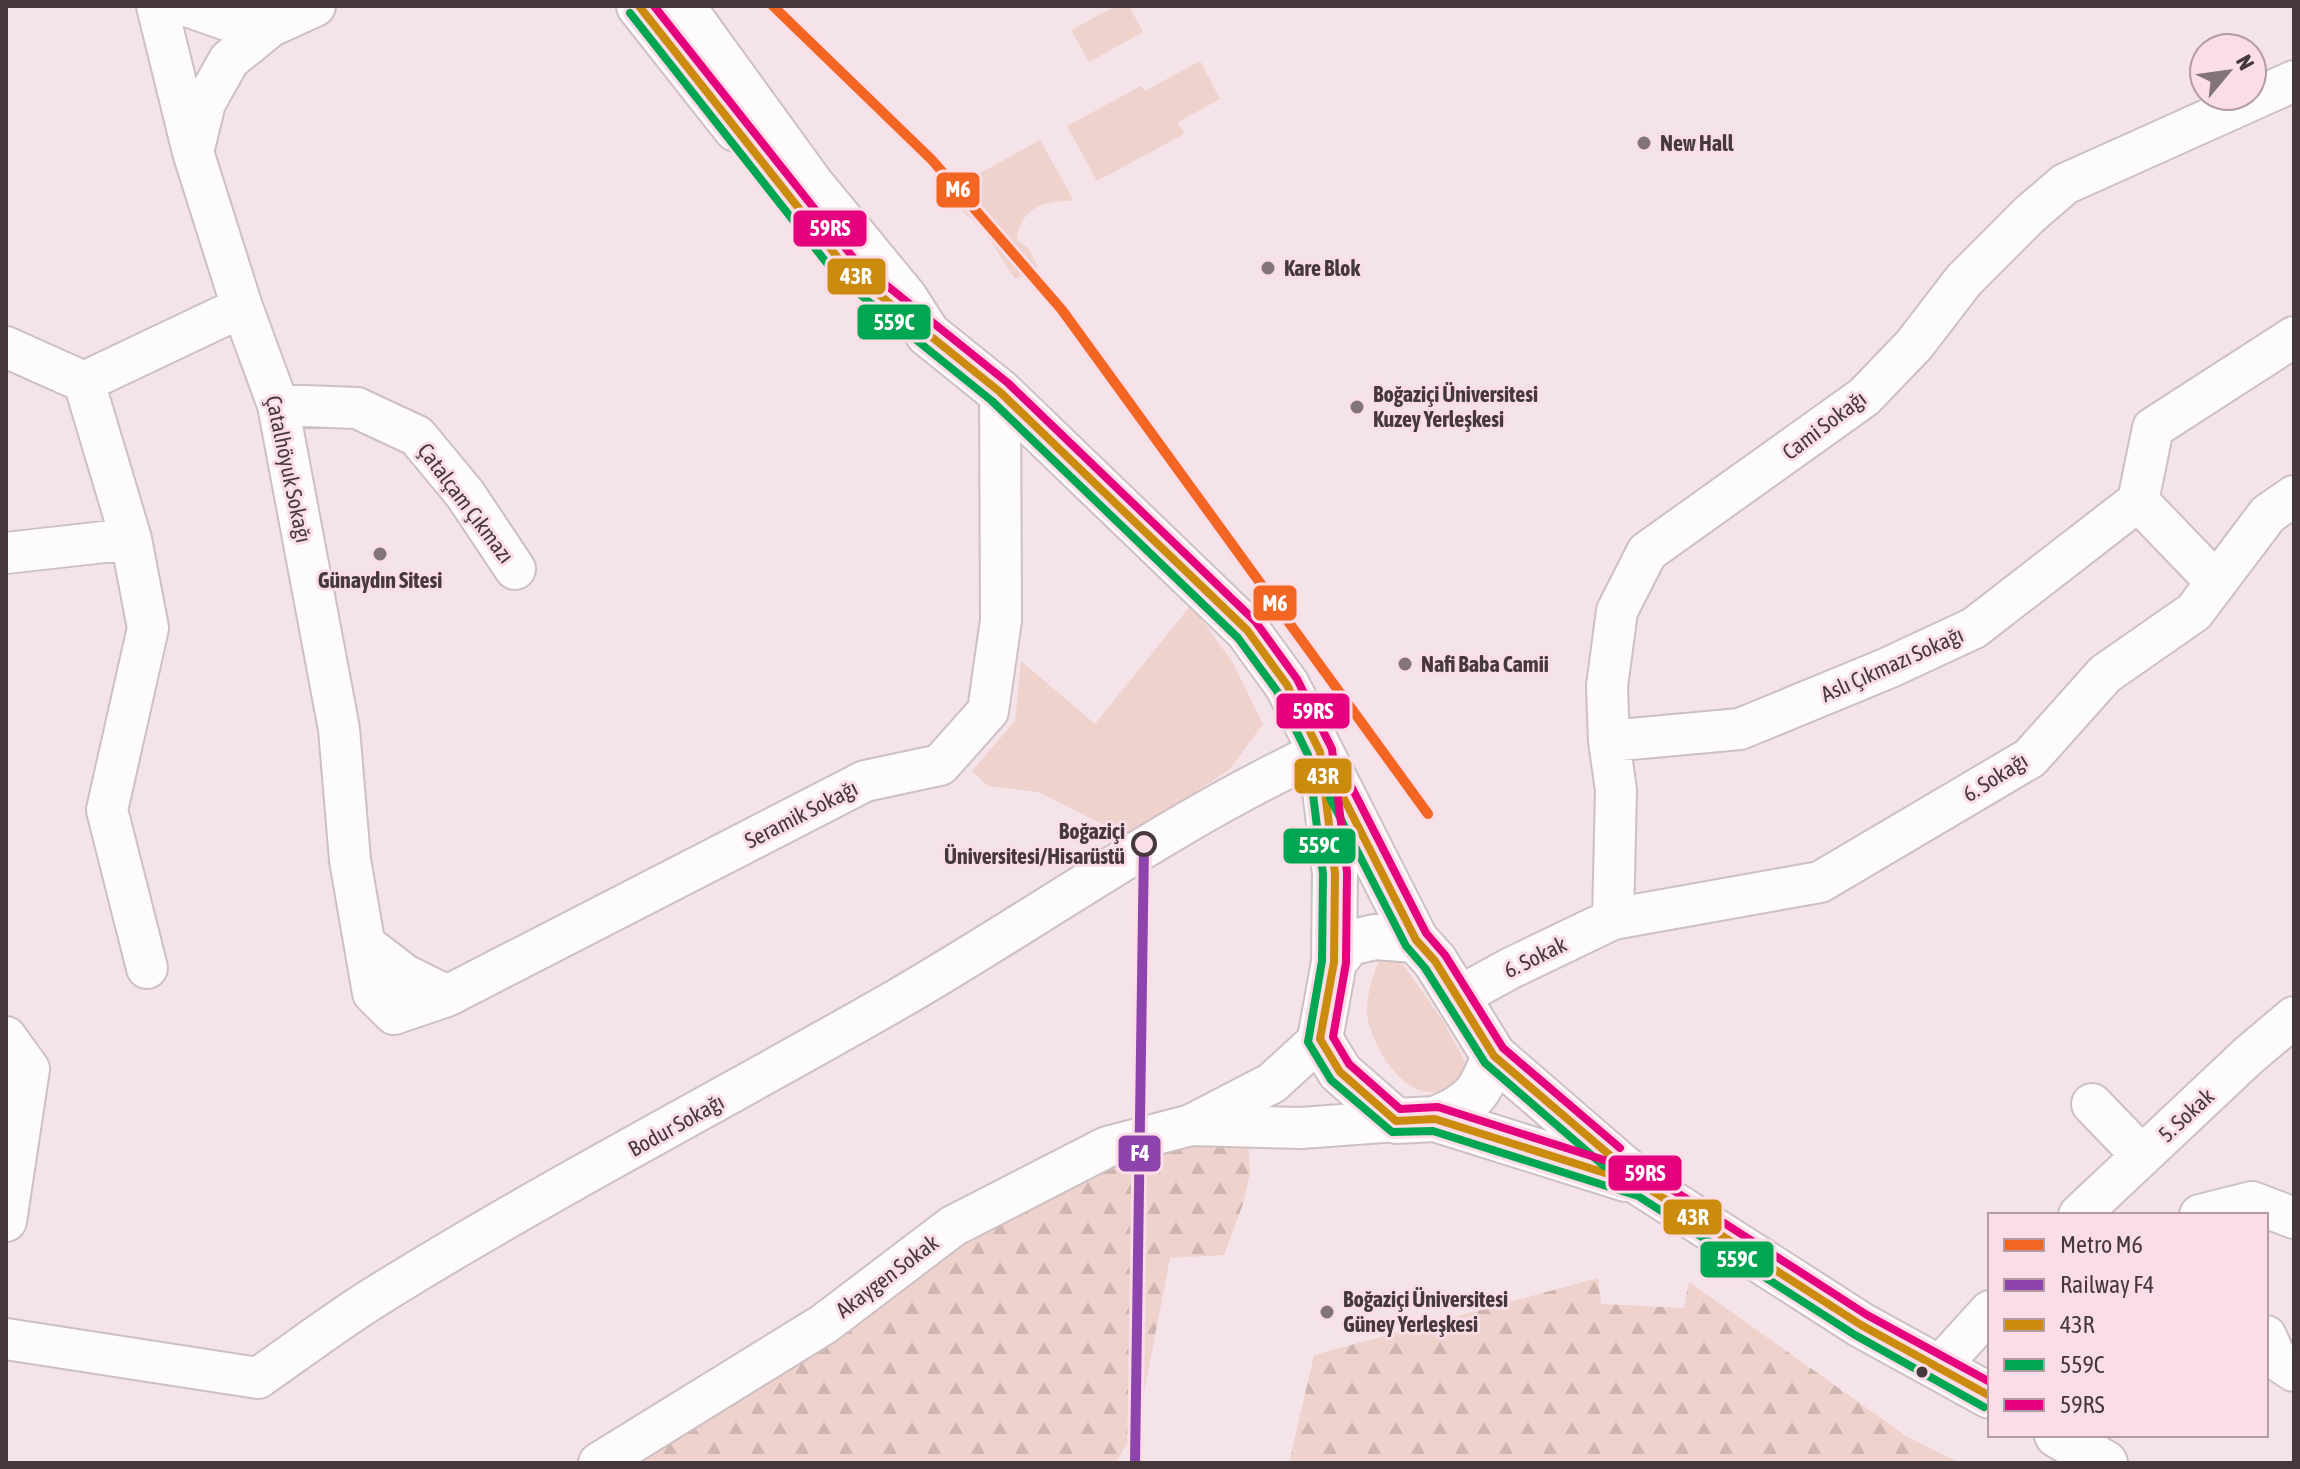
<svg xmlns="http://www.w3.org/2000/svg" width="2300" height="1469" font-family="'Asap Condensed',sans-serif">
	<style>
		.green { fill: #efd2cc }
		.forest { fill: url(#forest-firs) }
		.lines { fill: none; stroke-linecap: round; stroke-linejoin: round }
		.street-casing { stroke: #cdc0c4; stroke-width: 44 }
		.secondary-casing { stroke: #cdc0c4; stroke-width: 48 }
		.street { stroke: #fdfbfc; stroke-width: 40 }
		.secondary { stroke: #fdfbfc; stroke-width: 44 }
		.bus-1-casing { stroke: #fadde6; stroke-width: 14 }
		.bus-2-casing { stroke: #fadde6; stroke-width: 14 }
		.bus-3-casing { stroke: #fadde6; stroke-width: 14 }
		.bus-1 { stroke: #ca8b0f; stroke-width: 8 }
		.bus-2 { stroke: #00a651; stroke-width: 8 }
		.bus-3 { stroke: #e5007d; stroke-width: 8 }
		.rail-1-casing { stroke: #fadde6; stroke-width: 16 }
		.rail-1 { stroke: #8e44ad; stroke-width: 10 }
		.metro-1-casing { stroke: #fadde6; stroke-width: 16 }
		.metro-1 { stroke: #f26522; stroke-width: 10 }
		.poi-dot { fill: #827479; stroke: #fadde6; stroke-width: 3 }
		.stop-dot { fill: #fadde6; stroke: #45393d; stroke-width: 4 }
		.bus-dot { fill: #45393d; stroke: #fadde6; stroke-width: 3 }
		.labels { text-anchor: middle; stroke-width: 6; stroke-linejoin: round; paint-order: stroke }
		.poi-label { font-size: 22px; font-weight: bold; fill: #45393d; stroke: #fadde6; text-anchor: start }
		.street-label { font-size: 22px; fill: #45393d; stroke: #fadde6 }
		.stop-label { font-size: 22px; font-weight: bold; fill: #45393d; stroke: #fadde6; text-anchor: end }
		.line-badge { stroke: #fadde6; stroke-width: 3 }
		.badge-label { font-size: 22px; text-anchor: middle; font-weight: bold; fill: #fff }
	</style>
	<defs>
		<pattern id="forest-firs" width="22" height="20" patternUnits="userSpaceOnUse" patternTransform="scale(2)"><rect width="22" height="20" fill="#efd2cc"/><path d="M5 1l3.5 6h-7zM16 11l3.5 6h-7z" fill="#ceb5b0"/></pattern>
	</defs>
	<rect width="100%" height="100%" fill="#f4e3e9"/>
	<!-- green -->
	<path class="green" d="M1116 6H1129L1143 32 1089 62 1071 30Z
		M1200 61 1220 99 1178 122 1184 134 1097 181 1067 126 1141 86 1145 91Z
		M1040 140 1074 201C1045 200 1020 207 1017 240L1029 249 1038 267 1015 279 985 232 958 207 948 191Z
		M1191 605 1233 663 1263 724 1230 769 1128 837 1038 792 988 786 972 771 1015 721 1021 661 1095 724Z
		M1383 953 1400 960 1443 1021 1467 1065 1465 1076C1459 1081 1451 1089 1444 1091 1404 1101 1376 1052 1368 1020 1364 1004 1374 967 1383 953Z
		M1902 1434 1960 1463H1923Z"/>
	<!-- forest -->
	<path class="forest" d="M1248 1140 1250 1173 1243 1204 1224 1255 1170 1258 1138 1423 1116 1463H632L967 1240 1102 1165 1196 1144Z
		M1598 1278 1601 1304 1684 1308 1689 1282 1902 1433 1923 1463H1289L1314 1355Z"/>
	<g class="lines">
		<!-- street casing -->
		<g class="street-casing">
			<path id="street" d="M157 6 193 152 242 307 278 405 339 729 350 860 373 993 394 1014 447 996 405 975 366 945
				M187 6 227 20 271 26 229 60 205 103 194 148
				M271 26 315 6
				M6 347 84 382
				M278 405 357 408 417 436 465 494 515 569
				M2138 501 2153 428 2294 337
				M6 553 131 539
				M1609 741 1740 729 1888 668 1974 628 2138 501 2216 582
				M1613 919 1616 790 1609 741 1607 686 1617 611 1647 552 1864 397 1914 345 1964 280 2030 214 2065 184 2294 81
				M147 968 107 810 148 628 131 539 84 382 242 307
				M447 996 865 781 940 765 988 711 1001 620 1000 392
				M1458 997 1511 968 1613 919 1820 882 2030 758 2105 674 2194 612 2268 514 2294 496
				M6 1037 29 1069 6 1221
				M1320 1039 1272 1083 1191 1125 1301 1128 1396 1121
				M2092 1104 2142 1156
				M2079 1215 2248 1056 2294 1017
				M2200 1215 2252 1202 2294 1218
				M2266 1336 2276 1359 2294 1371
				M6 1339 258 1378C297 1351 335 1322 375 1297 545 1191 724 1099 898 999 1038 918 1172 821 1320 752
				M1939 1367 1990 1311
				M599 1463 824 1324 953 1226 1107 1147 1191 1125"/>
		</g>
		<!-- secondary casing -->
		<g class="secondary-casing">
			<path id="secondary" d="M639 6 736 129
				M682 6 811 184 905 298 928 334 1000 392 1247 630 1287 685 1416 940 1435 961 1494 1056 1643 1185 1861 1325 1990 1396
				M1324 782 1335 873 1334 962 1320 1039 1340 1072 1396 1121 1435 1119 1626 1179
				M1334 962 1349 943 1375 937 1416 940
				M1435 1119C1473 1104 1480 1093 1494 1056
				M2057 1435 2105 1463"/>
		</g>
		<!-- street -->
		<use href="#street" class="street"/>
		<!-- secondary -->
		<use href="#secondary" class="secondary"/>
		<!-- bus-1 casing -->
		<g class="bus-1-casing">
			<path id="bus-1" d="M639 6 846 268 1000 392 1247 630 1287 685 1320 752 1335 873 1334 962 1320 1039 1340 1072 1396 1121 1435 1119 1643 1185 1861 1325 1990 1396
				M1341 793 1416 940 1435 961 1494 1056 1612 1157"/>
		</g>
		<!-- bus-2 casing -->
		<g class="bus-2-casing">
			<path id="bus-2" d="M630 13 837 276 992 401 1238 638 1277 691 1308 755 1323 874 1322 961 1308 1042 1331 1080 1392 1132 1433 1131 1638 1196 1855 1335 1984 1407
				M1330 798 1406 946 1425 968 1485 1063 1604 1166"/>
		</g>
		<!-- bus-3 casing -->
		<g class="bus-3-casing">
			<path id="bus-3" d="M654 6 855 260 1008 383 1255 621 1297 679 1332 749 1347 872 1346 963 1333 1037 1349 1064 1400 1109 1438 1107 1648 1174 1867 1315 1990 1382
				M1352 788 1426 933 1445 955 1503 1048 1620 1148"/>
		</g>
		<!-- bus-1 -->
		<use href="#bus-1" class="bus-1"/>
		<!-- bus-2 -->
		<use href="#bus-2" class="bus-2"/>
		<!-- bus-3 -->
		<use href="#bus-3" class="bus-3"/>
		<!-- rail-1 casing -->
		<g class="rail-1-casing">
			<path id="rail-1" d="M1135 1463 1144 844"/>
		</g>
		<!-- rail-1 -->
		<use href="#rail-1" class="rail-1"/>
		<!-- metro-1 casing -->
		<g class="metro-1-casing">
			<path id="metro-1" d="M773 6 932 160 1062 310 1428 814"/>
		</g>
		<!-- metro-1 -->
		<use href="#metro-1" class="metro-1"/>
	</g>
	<!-- markers -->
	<g class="poi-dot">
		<circle cx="1644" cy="143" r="8"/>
		<circle cx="1268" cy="268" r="8"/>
		<circle cx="1357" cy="407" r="8"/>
		<circle cx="380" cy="554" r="8"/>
		<circle cx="1405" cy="664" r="8"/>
		<circle cx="1327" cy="1312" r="8"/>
	</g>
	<circle class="stop-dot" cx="1144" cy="844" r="11"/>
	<circle class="bus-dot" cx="1922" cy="1372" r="7"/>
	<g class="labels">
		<!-- poi labels -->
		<g class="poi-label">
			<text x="1660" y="151">New Hall</text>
			<text x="1284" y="276">Kare Blok</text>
			<text x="1373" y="402">Boğaziçi Üniversitesi<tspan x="1373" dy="25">Kuzey Yerleşkesi</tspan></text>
			<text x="380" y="588" text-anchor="middle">Günaydın Sitesi</text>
			<text x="1421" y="672">Nafi Baba Camii</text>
			<text x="1343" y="1307">Boğaziçi Üniversitesi<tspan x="1343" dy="25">Güney Yerleşkesi</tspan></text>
		</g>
		<!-- street labels -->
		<g class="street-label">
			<text transform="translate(1824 425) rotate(-37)" y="8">Cami Sokağı</text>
			<text transform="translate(289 469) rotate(78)" y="8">Çatalhöyuk Sokağı</text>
			<text transform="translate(466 503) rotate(53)" y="8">Çatalçam Çıkmazı</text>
			<text transform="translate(1892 664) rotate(-24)" y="8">Aslı Çıkmazı Sokağı</text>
			<text transform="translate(1995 777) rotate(-32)" y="8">6. Sokağı</text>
			<text transform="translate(801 814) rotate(-27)" y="8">Seramik Sokağı</text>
			<text transform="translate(1535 957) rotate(-26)" y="8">6. Sokak</text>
			<text transform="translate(2186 1115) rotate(-43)" y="8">5. Sokak</text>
			<text transform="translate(676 1125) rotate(-29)" y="8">Bodur Sokağı</text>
			<text transform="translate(887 1276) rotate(-37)" y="8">Akaygen Sokak</text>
		</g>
		<!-- stop labels -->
		<g class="stop-label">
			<text x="1125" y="839">Boğaziçi<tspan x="1125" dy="25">Üniversitesi/Hisarüstü</tspan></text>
		</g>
	</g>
	<g class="line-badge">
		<rect x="935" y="171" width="46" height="38" rx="8" fill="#f26522"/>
		<rect x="792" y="209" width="76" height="39" rx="8" fill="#e5007d"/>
		<rect x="826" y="257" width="61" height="39" rx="8" fill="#ca8b0f"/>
		<rect x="856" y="303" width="76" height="38" rx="8" fill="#00a651"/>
		<rect x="1252" y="584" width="46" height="38" rx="8" fill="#f26522"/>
		<rect x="1275" y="692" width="76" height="38" rx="8" fill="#e5007d"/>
		<rect x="1293" y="757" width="60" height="38" rx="8" fill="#ca8b0f"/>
		<rect x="1282" y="827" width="75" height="38" rx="8" fill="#00a651"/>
		<rect x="1117" y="1134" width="45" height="39" rx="8" fill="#8e44ad"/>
		<rect x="1607" y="1154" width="76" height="38" rx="8" fill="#e5007d"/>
		<rect x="1662" y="1198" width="61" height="38" rx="8" fill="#ca8b0f"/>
		<rect x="1699" y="1240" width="76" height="39" rx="8" fill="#00a651"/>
	</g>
	<g class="badge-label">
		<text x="958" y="197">M6</text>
		<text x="830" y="236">59RS</text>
		<text x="856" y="284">43R</text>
		<text x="894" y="330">559C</text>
		<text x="1275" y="611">M6</text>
		<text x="1313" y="719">59RS</text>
		<text x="1323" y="784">43R</text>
		<text x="1319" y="853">559C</text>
		<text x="1140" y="1161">F4</text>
		<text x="1645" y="1181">59RS</text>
		<text x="1693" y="1225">43R</text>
		<text x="1737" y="1267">559C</text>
	</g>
	<!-- border -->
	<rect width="2300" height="1469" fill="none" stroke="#45393d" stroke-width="16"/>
	<!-- legend -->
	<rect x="1988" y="1213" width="280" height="224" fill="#fadde6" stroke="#b29ba2" stroke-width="2"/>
	<rect x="2004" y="1239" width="40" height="12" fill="#f26522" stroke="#b29ba2" stroke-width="2"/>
	<text x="2060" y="1253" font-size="24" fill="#45393d">Metro M6</text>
	<rect x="2004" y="1279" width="40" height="12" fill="#8e44ad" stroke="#b29ba2" stroke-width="2"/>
	<text x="2060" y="1293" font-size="24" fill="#45393d">Railway F4</text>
	<rect x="2004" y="1319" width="40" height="12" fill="#ca8b0f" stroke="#b29ba2" stroke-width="2"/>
	<text x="2060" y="1333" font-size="24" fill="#45393d">43R</text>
	<rect x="2004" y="1359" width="40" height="12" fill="#00a651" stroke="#b29ba2" stroke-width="2"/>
	<text x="2060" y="1373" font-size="24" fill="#45393d">559C</text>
	<rect x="2004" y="1399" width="40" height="12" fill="#e5007d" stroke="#b29ba2" stroke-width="2"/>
	<text x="2060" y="1413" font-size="24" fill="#45393d">59RS</text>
	<!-- north arrow -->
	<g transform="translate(2228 72) rotate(61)"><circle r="38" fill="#fadde6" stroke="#b29ba2" stroke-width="2"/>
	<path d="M0-6L14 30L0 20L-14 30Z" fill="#827479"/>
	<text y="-12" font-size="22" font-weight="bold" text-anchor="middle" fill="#45393d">N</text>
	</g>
</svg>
